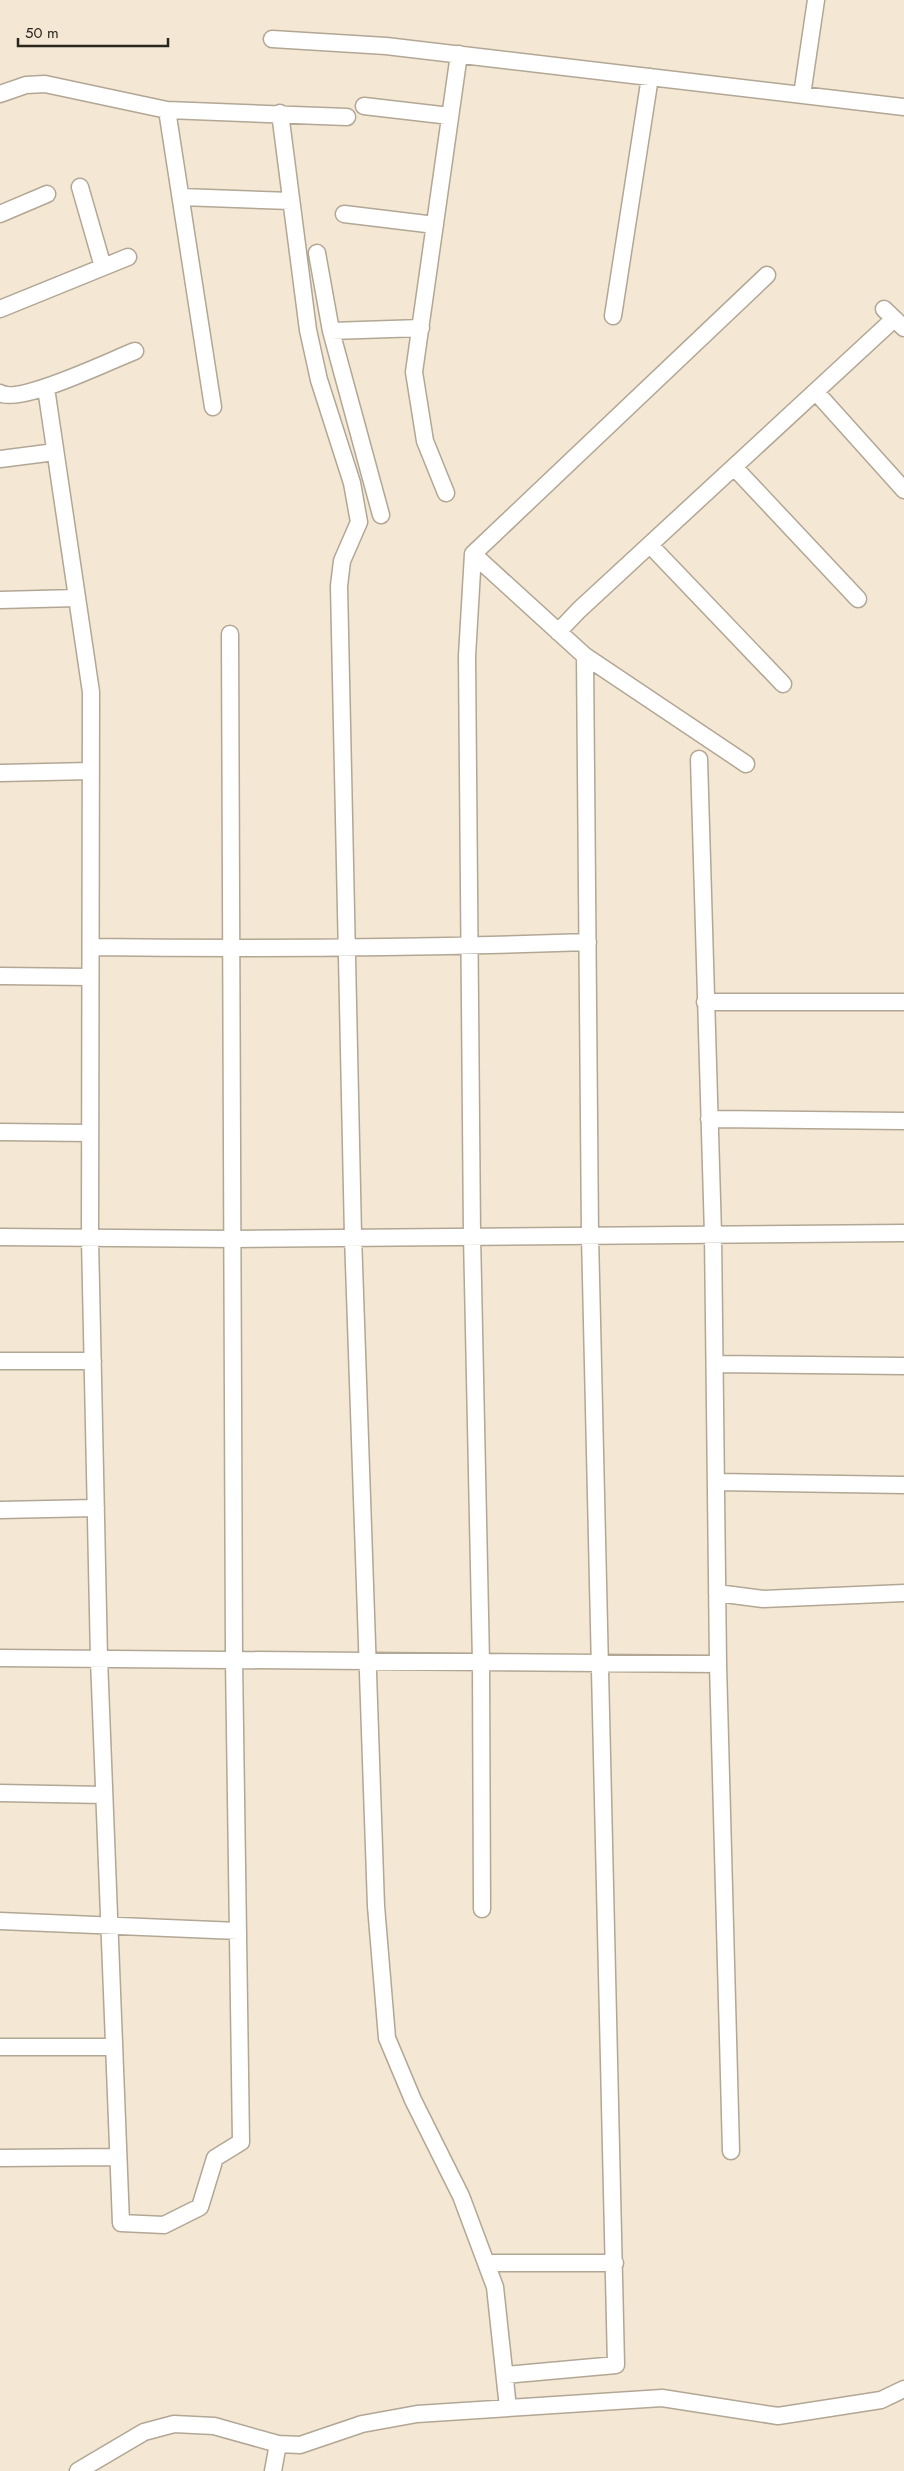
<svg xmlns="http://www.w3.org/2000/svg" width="904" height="2471" font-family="Jost,sans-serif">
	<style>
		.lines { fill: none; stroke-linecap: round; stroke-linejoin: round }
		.minor-casing { stroke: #b2a694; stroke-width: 19 }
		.minor { stroke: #fff; stroke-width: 16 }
	</style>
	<rect width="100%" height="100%" fill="#f4e8d5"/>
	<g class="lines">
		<!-- minor casing -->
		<g class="minor-casing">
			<path id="minor" d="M272 39 386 46 904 107
				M0 94 26 85 45 84 167 110 347 117
				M802 95 816 0
				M364 106 450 116
				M167 110 213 407
				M280 113 308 330 319 380 352 483 359 522 342 561 339 586 353 1236 376 1906 387 2038 413 2100 461 2196 495 2287 508 2408
				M80 187 103 267
				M181 197 291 201
				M0 214 47 194
				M344 214 435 225
				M317 253 331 331 381 515
				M0 309 128 257
				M884 309 904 328
				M613 316 650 77
				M331 331 421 328
				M46 388 91 692 90 1239 99 1659 121 2223 164 2225 200 2207 215 2158 241 2142 234 1660 230 634
				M816 392 904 490
				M0 393C20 405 111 360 135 351
				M0 459 55 452
				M734 467 858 599
				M446 493 425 441 414 372 459 54
				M650 545 783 684
				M473 554 585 656 746 764
				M0 600 77 598
				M558 632 579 610 894 319
				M699 759 713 1234 718 1664 731 2151
				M0 773 91 771
				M91 947C256 949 422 948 588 942
				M0 976 90 977
				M705 1002H904
				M709 1119 904 1121
				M0 1132 90 1133
				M0 1237 234 1239 904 1233
				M0 1361H93
				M715 1364 904 1366
				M716 1482 904 1485
				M0 1510 96 1508
				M717 1593 763 1599 904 1593
				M0 1658 718 1664
				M0 1793 104 1795
				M482 1909 481 1662 472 1235 467 656 473 554 767 275
				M0 1921 238 1931
				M0 2047H114
				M0 2158 118 2157
				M486 2263H615
				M505 2375 616 2365 590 1235 585 656
				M78 2471 144 2432 174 2424 214 2426 278 2444 300 2445 362 2424 417 2414 662 2398 778 2416 881 2400 904 2389
				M273 2471 278 2444"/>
		</g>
		<!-- minor -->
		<use href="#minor" class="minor"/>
	</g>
	<!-- scale -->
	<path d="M18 38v8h150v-8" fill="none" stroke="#2a261e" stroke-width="2.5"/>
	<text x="25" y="38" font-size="15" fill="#2a261e" stroke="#f4e8d5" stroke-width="4" paint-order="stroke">50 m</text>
</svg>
